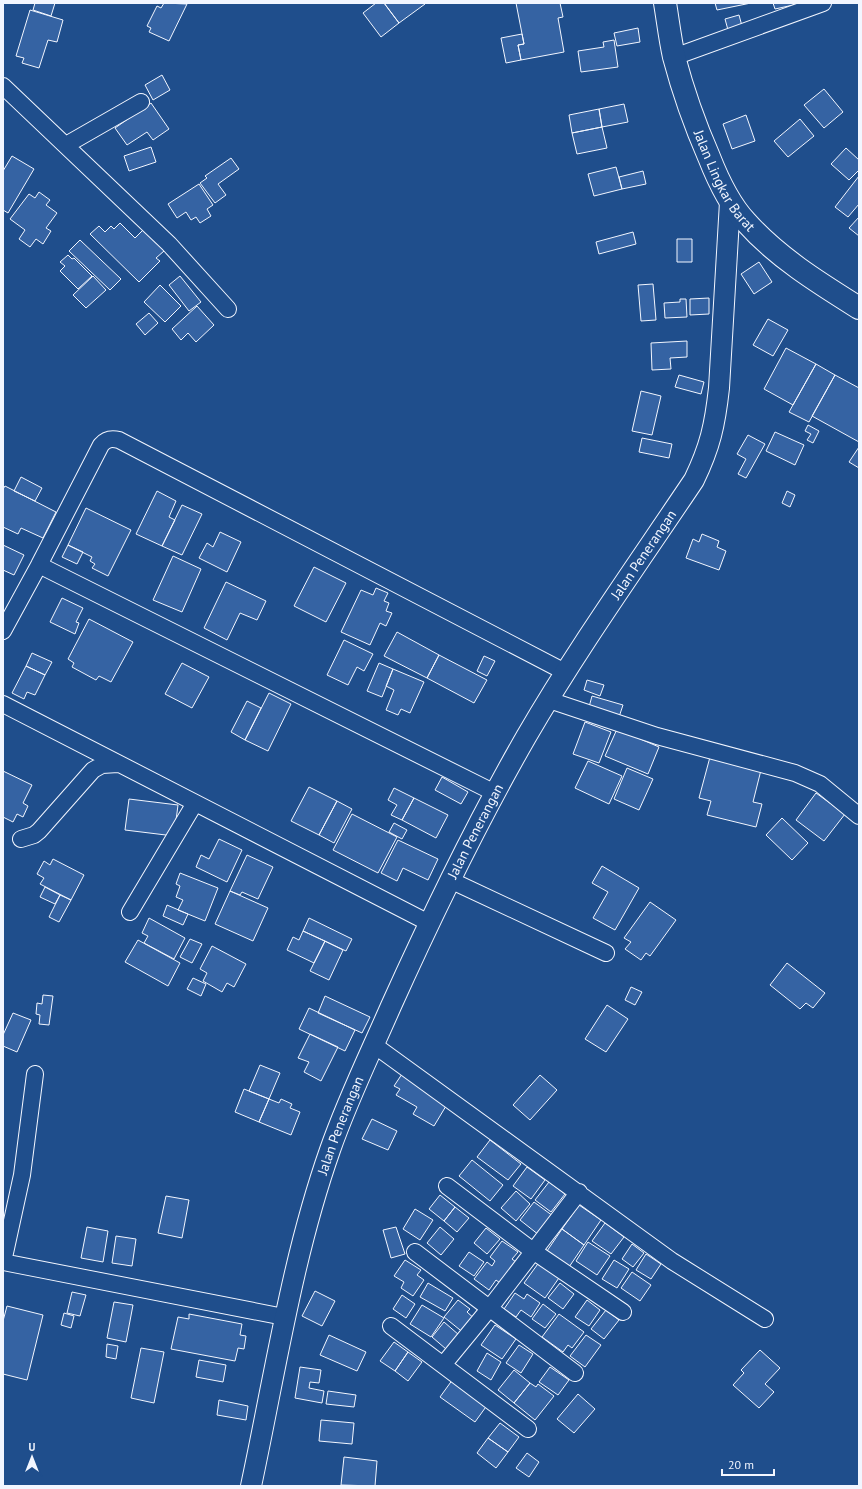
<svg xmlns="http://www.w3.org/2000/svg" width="862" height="1489" font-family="'PT Sans',sans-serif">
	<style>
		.building { fill: #3563a3; stroke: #f2f6ff }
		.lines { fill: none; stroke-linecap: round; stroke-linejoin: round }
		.minor-casing { stroke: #f2f6ff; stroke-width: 18 }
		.tertiary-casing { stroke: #f2f6ff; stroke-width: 22 }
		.trunk-casing { stroke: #f2f6ff; stroke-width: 24 }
		.minor { stroke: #1f4e8c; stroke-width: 16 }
		.tertiary { stroke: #1f4e8c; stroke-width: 20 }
		.trunk { stroke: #1f4e8c; stroke-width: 22 }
		.labels { text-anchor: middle; stroke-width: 3; stroke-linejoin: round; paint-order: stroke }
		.street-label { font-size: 14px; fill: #f2f6ff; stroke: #1f4e8c }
	</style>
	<rect width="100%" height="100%" fill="#1f4e8c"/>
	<!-- building -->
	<path class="building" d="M35 3H55L51 16 33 10Z
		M164 3 187 4 169 41 149 32 151 28 147 26 157 6 161 8Z
		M376 3H384L399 23 381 37 363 13Z
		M384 3H425V4L399 23Z
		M516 3H560L563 17 558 18 564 52 521 60 518 45 524 44Z
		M715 3H751L717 10Z
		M773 3H797L798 4 775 9Z
		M30 10 63 20 57 42 48 40 39 68 22 63 24 58 16 56Z
		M739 15 742 26 728 30 725 19Z
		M638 28 640 42 617 46 614 33Z
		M522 34 524 44 518 45 521 60 506 63 501 38Z
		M614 40 618 67 581 72 578 51 604 47 603 42Z
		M162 75 170 90 153 100 145 85Z
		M824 89 843 112 824 128 804 105Z
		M151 103 169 129 153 140 147 132 127 145 115 128Z
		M624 104 628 122 602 127 599 109Z
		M599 109 602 127 572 133 569 115Z
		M746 115 755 141 732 149 723 124Z
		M800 119 814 136 788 157 774 141Z
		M602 127 607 148 577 154 572 133Z
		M151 147 156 162 129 171 124 156Z
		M846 148 859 160V170L849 180 831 164Z
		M12 156 34 169 8 213 3 210V171Z
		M231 158 239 169 218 184 226 195 215 203 200 183 207 178 205 176Z
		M616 167 622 189 594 196 588 174Z
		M643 171 646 184 622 189 619 177Z
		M859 176V204L848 217 835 207Z
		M199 184 213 205 207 209 211 216 200 223 196 217 191 220 186 212 177 218 168 204Z
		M39 192 50 200 46 205 57 213 46 228 51 231 43 244 36 239 30 247 19 239 25 230 10 219 29 194 35 198Z
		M859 217V236L849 228Z
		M120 223 135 238 143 230 164 251 156 258 160 261 139 282 90 234 99 226 105 232 111 226 114 229Z
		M633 232 636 244 599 254 596 242Z
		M677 239H692V262H677Z
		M80 240 121 279 110 290 69 251Z
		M68 255 72 259 74 258 92 276 78 289 60 271 65 266 60 262Z
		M759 262 772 282 754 294 741 274Z
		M93 276 106 290 86 308 73 295Z
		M180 276 201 302 189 311 169 285Z
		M653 284 656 320 641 321 638 285Z
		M160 285 181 306 165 322 144 302Z
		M709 298V314L690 315V299Z
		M680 299H686L687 317 665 318 664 303 680 302Z
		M197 306 214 325 196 342 188 333 181 340 172 329Z
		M149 313 158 323 145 335 136 324Z
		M768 319 788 330 773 356 753 345Z
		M687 341V357L670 358 671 369 652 370 651 343Z
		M786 348 816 364 793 405 764 389Z
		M816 364 835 375 809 422 789 412Z
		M679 375 704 382 701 394 675 387Z
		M835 375 859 388V442L812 416Z
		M641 391 661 396 652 435 632 431Z
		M808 425 819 431 813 443 807 440 811 434 805 431Z
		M775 432 804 445 795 465 766 451Z
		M748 435 765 444 746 478 738 474 746 459 737 454Z
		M642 438 672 444 669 458 639 452Z
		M859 447V468L849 462Z
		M21 477 42 488 35 501 14 491Z
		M5 486 56 512 43 538 21 528 18 534 3 527V489Z
		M157 491 176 501 169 517 175 520 162 546 136 534Z
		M787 491 795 495 790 507 782 503Z
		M182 505 202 514 182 555 162 546Z
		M86 508 131 530 108 576 92 568 95 564 90 561 92 557 68 545Z
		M220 532 241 542 227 572 199 558 207 543 213 547Z
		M702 534 719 541 717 547 726 551 719 570 686 558 693 539 699 542Z
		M3 545 24 555 14 575 3 570Z
		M68 545 83 552 77 564 62 557Z
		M173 556 201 569 182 612 153 600Z
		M314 567 346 583 326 622 294 606Z
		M226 582 266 601 257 620 240 613 227 640 204 628Z
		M376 588 388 593 384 601 389 603 386 611 392 613 386 626 380 623 370 645 341 632 361 590 373 595Z
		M62 598 83 608 76 622 79 623 75 634 50 622Z
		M89 619 133 642 111 682 99 676 96 680 72 667 74 663 68 659Z
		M397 632 439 655 427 678 384 656Z
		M344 640 373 654 364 671 357 667 348 685 327 675Z
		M32 653 52 662 45 675 26 666Z
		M439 655 487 680 474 703 427 678Z
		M484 656 495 661 487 676 477 671Z
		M182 663 209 677 192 708 165 694Z
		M379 663 393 669 382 697 367 691Z
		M26 666 45 675 35 695 27 692 24 699 12 693Z
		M393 669 424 682 410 713 401 709 398 715 386 710 394 690 386 686Z
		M587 680 604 685 600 696 584 690Z
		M269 693 291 704 268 751 245 740Z
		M592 696 623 705 619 717 589 707Z
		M247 701 261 708 245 740 231 732Z
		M585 722 611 732 599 763 573 754Z
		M617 729 659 747 648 774 605 756Z
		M710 757 761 770 753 802 762 804 756 827 707 815 711 801 699 798Z
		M588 761 622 776 609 804 575 788Z
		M627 768 653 779 639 810 614 799Z
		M3 771 32 785 23 803 28 806 23 817 17 814 13 822 3 817Z
		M442 777 468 792 461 804 435 790Z
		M309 787 337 801 319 835 291 821Z
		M394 788 414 798 402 820 391 815 397 805 388 800Z
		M816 793 845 814 824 841 796 820Z
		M414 798 448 815 436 838 402 820Z
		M129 799 178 805 174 836 125 830Z
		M337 801 352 809 334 843 319 835Z
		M352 814 397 837 378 873 333 850Z
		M782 818 808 843 792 860 766 835Z
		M394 823 407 830 402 839 389 832Z
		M219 839 242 850 227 882 196 867 201 855 209 859Z
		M398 840 438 859 428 880 403 868 397 881 381 873Z
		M247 855 273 867 258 899 242 892 240 895 230 891Z
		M53 859 84 875 71 900 40 884 44 878 37 874 44 861 50 865Z
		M602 866 639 888 615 930 593 918 608 892 592 883Z
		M180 873 218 888 205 921 178 910 183 900 176 897 180 886 176 884Z
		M45 887 60 895 55 904 40 897Z
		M230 891 268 908 253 941 215 924Z
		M60 895 71 900 59 922 49 917Z
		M650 902 676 920 650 956 646 953 641 960 625 949 631 942 624 938Z
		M167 905 188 914 183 925 163 916Z
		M149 918 185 938 174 959 144 943 148 936 142 933Z
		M309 918 352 939 346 951 303 931Z
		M303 931 325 941 314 963 287 950 293 937 299 940Z
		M190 939 202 944 192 963 180 957Z
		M138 940 180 963 168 986 125 962Z
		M325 941 343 950 329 980 310 971Z
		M212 946 246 964 234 987 227 983 222 992 203 981 207 973 200 969Z
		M787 963 825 993 813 1008 806 1003 800 1009 770 985Z
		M193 978 206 984 201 996 187 989Z
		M631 987 642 992 635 1005 625 1000Z
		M43 995 53 996 49 1025 39 1024 40 1015 36 1014 37 1003 42 1004Z
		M325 996 370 1017 362 1033 318 1013Z
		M607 1005 628 1019 606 1052 585 1039Z
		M309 1008 355 1030 345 1051 299 1029Z
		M13 1013 31 1020 17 1052 3 1046V1035Z
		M310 1034 338 1047 321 1081 304 1072 309 1062 298 1058Z
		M260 1065 280 1073 269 1099 249 1091Z
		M402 1074 449 1101 434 1126 413 1114 417 1107 396 1095 400 1089 394 1086Z
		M540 1075 557 1090 530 1120 513 1105Z
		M244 1089 269 1099 259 1122 235 1112Z
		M269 1099 279 1103 281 1099 292 1104 290 1108 300 1112 291 1135 259 1122Z
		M372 1119 397 1131 388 1150 362 1139Z
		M490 1140 521 1164 508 1180 477 1157Z
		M472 1160 503 1185 490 1201 459 1176Z
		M527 1167 545 1180 531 1199 513 1186Z
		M549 1182 565 1194 551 1212 535 1200Z
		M516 1191 530 1204 516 1221 501 1208Z
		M440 1195 455 1207 444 1221 429 1209Z
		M166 1196 189 1200 182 1238 158 1233Z
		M534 1202 553 1216 539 1235 520 1220Z
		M579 1205 601 1220 584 1245 562 1229Z
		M455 1207 469 1218 457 1232 444 1221Z
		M415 1209 433 1220 420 1240 403 1229Z
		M605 1223 624 1237 611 1254 592 1241Z
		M87 1227 108 1231 103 1262 81 1258Z
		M396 1227 405 1254 391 1258 383 1230Z
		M440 1227 454 1239 441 1255 427 1243Z
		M486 1228 500 1239 487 1254 474 1243Z
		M562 1229 584 1245 569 1267 547 1251Z
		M116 1236 136 1239 132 1266 112 1263Z
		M502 1241 518 1252 512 1259 520 1265 504 1286 496 1280 489 1290 474 1279 487 1262 492 1266 495 1261 490 1257Z
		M588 1242 610 1256 597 1275 576 1261Z
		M632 1244 644 1253 633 1267 622 1259Z
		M469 1252 484 1262 474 1276 459 1266Z
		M646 1254 661 1264 651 1279 636 1270Z
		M405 1260 421 1270 417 1275 424 1280 413 1296 401 1288 404 1282 394 1276Z
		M614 1260 629 1269 617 1288 602 1279Z
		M540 1261 561 1275 545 1298 524 1283Z
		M632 1272 651 1285 640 1301 621 1288Z
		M428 1283 453 1298 445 1311 420 1297Z
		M560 1283 574 1294 563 1309 548 1298Z
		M315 1291 335 1301 322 1326 302 1316Z
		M72 1292 86 1295 80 1316 67 1313Z
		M515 1293 524 1299 527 1294 540 1303 531 1317 521 1310 516 1317 504 1309Z
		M402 1295 415 1304 406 1318 393 1309Z
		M458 1300 470 1309 467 1312 476 1320 465 1334 444 1317Z
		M587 1300 600 1310 589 1326 575 1317Z
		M114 1302 133 1305 126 1342 107 1338Z
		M543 1304 556 1314 545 1328 532 1319Z
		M422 1305 444 1318 431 1337 410 1324Z
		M7 1306 43 1315 27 1380 3 1374V1321Z
		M606 1310 619 1320 604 1339 591 1329Z
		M64 1313 74 1316 71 1328 61 1325Z
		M189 1314 242 1324 240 1335 246 1336 244 1349 238 1348 235 1361 171 1349 178 1317 189 1319Z
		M559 1314 584 1332 572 1348 568 1345 563 1352 542 1337Z
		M444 1322 459 1335 446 1349 432 1337Z
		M495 1325 516 1339 502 1359 481 1345Z
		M329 1335 366 1352 357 1371 320 1355Z
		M586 1335 601 1345 585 1367 570 1356Z
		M394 1342 408 1352 395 1371 380 1361Z
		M107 1344 118 1346 116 1359 106 1357Z
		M519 1345 533 1354 521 1373 506 1363Z
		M141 1348 164 1352 154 1403 131 1398Z
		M760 1350 780 1368 765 1384 774 1392 759 1408 733 1385 744 1373 741 1370Z
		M408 1352 422 1362 408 1381 395 1371Z
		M487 1353 501 1362 491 1380 477 1371Z
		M199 1360 226 1365 223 1382 196 1377Z
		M300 1367 321 1370 319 1383 310 1382 309 1388 324 1391 322 1403 295 1398Z
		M550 1367 569 1380 558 1395 539 1382Z
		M514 1370 530 1383 514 1403 498 1390Z
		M453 1379 488 1404 475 1422 440 1397Z
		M530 1383 536 1387 538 1384 554 1396 535 1420 514 1403Z
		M328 1391 356 1395 354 1407 326 1404Z
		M578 1394 595 1409 574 1433 557 1419Z
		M219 1400 248 1406 246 1420 217 1415Z
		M321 1420 354 1423 352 1444 319 1441Z
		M500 1423 519 1437 508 1452 488 1438Z
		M488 1438 508 1452 496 1468 477 1453Z
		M527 1453 539 1462 529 1477 516 1468Z
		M344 1457 377 1461 375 1486 341 1485Z"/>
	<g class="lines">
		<!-- minor casing -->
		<g class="minor-casing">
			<path id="minor" d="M674 57 823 3
				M3 86 169 244 228 309
				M66 145 141 102
				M39 565 495 793
				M3 631 39 565 101 445C106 439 111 438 119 440L565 672
				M549 700 657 736 795 773 820 784 859 816
				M3 704 429 923
				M21 839 34 835 39 831 93 770 102 765 118 764
				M450 880 606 953
				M130 912 195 803
				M374 1045 672 1261 765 1319
				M447 1186 533 1251 623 1312
				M415 1252 575 1373
				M3 1262 284 1317
				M3 1262 22 1175 35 1074
				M391 1326 528 1429
				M443 1365 489 1309 579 1192"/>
		</g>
		<!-- tertiary casing -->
		<g class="tertiary-casing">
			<g id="tertiary">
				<path id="s1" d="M251 1486C275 1374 292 1258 330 1150 347 1101 370 1054 391 1006 432 915 476 824 526 737 577 649 637 565 694 480 710 447 715 425 719 388L730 202"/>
			</g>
		</g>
		<!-- trunk casing -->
		<g class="trunk-casing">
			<g id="trunk">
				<path id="s2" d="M665 3C668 21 670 39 674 57 683 91 695 125 709 157 718 180 729 204 746 222 777 257 819 283 859 308"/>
			</g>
		</g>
		<!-- minor -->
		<use href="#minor" class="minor"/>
		<!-- tertiary -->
		<use href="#tertiary" class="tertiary"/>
		<!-- trunk -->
		<use href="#trunk" class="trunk"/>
	</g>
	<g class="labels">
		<!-- street labels -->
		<g class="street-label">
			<text dy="5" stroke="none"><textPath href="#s2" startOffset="189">Jalan Lingkar Barat</textPath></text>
			<text dy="5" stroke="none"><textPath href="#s1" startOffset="1020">Jalan Penerangan</textPath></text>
			<text dy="5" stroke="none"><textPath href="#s1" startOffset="696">Jalan Penerangan</textPath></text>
			<text dy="5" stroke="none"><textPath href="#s1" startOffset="372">Jalan Penerangan</textPath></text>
		</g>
	</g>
	<!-- border -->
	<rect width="862" height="1489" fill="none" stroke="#f2f6ff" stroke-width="8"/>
	<!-- north arrow -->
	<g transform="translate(32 1457)" stroke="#1f4e8c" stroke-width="3" paint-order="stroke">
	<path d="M0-3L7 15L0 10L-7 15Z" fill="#f2f6ff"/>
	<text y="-6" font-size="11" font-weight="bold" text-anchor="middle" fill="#f2f6ff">U</text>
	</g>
	<!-- scale -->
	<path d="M722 1469v6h52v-6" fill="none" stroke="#f2f6ff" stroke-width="2"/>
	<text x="728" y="1469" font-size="12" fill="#f2f6ff" stroke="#1f4e8c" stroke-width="3" paint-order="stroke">20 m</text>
</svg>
